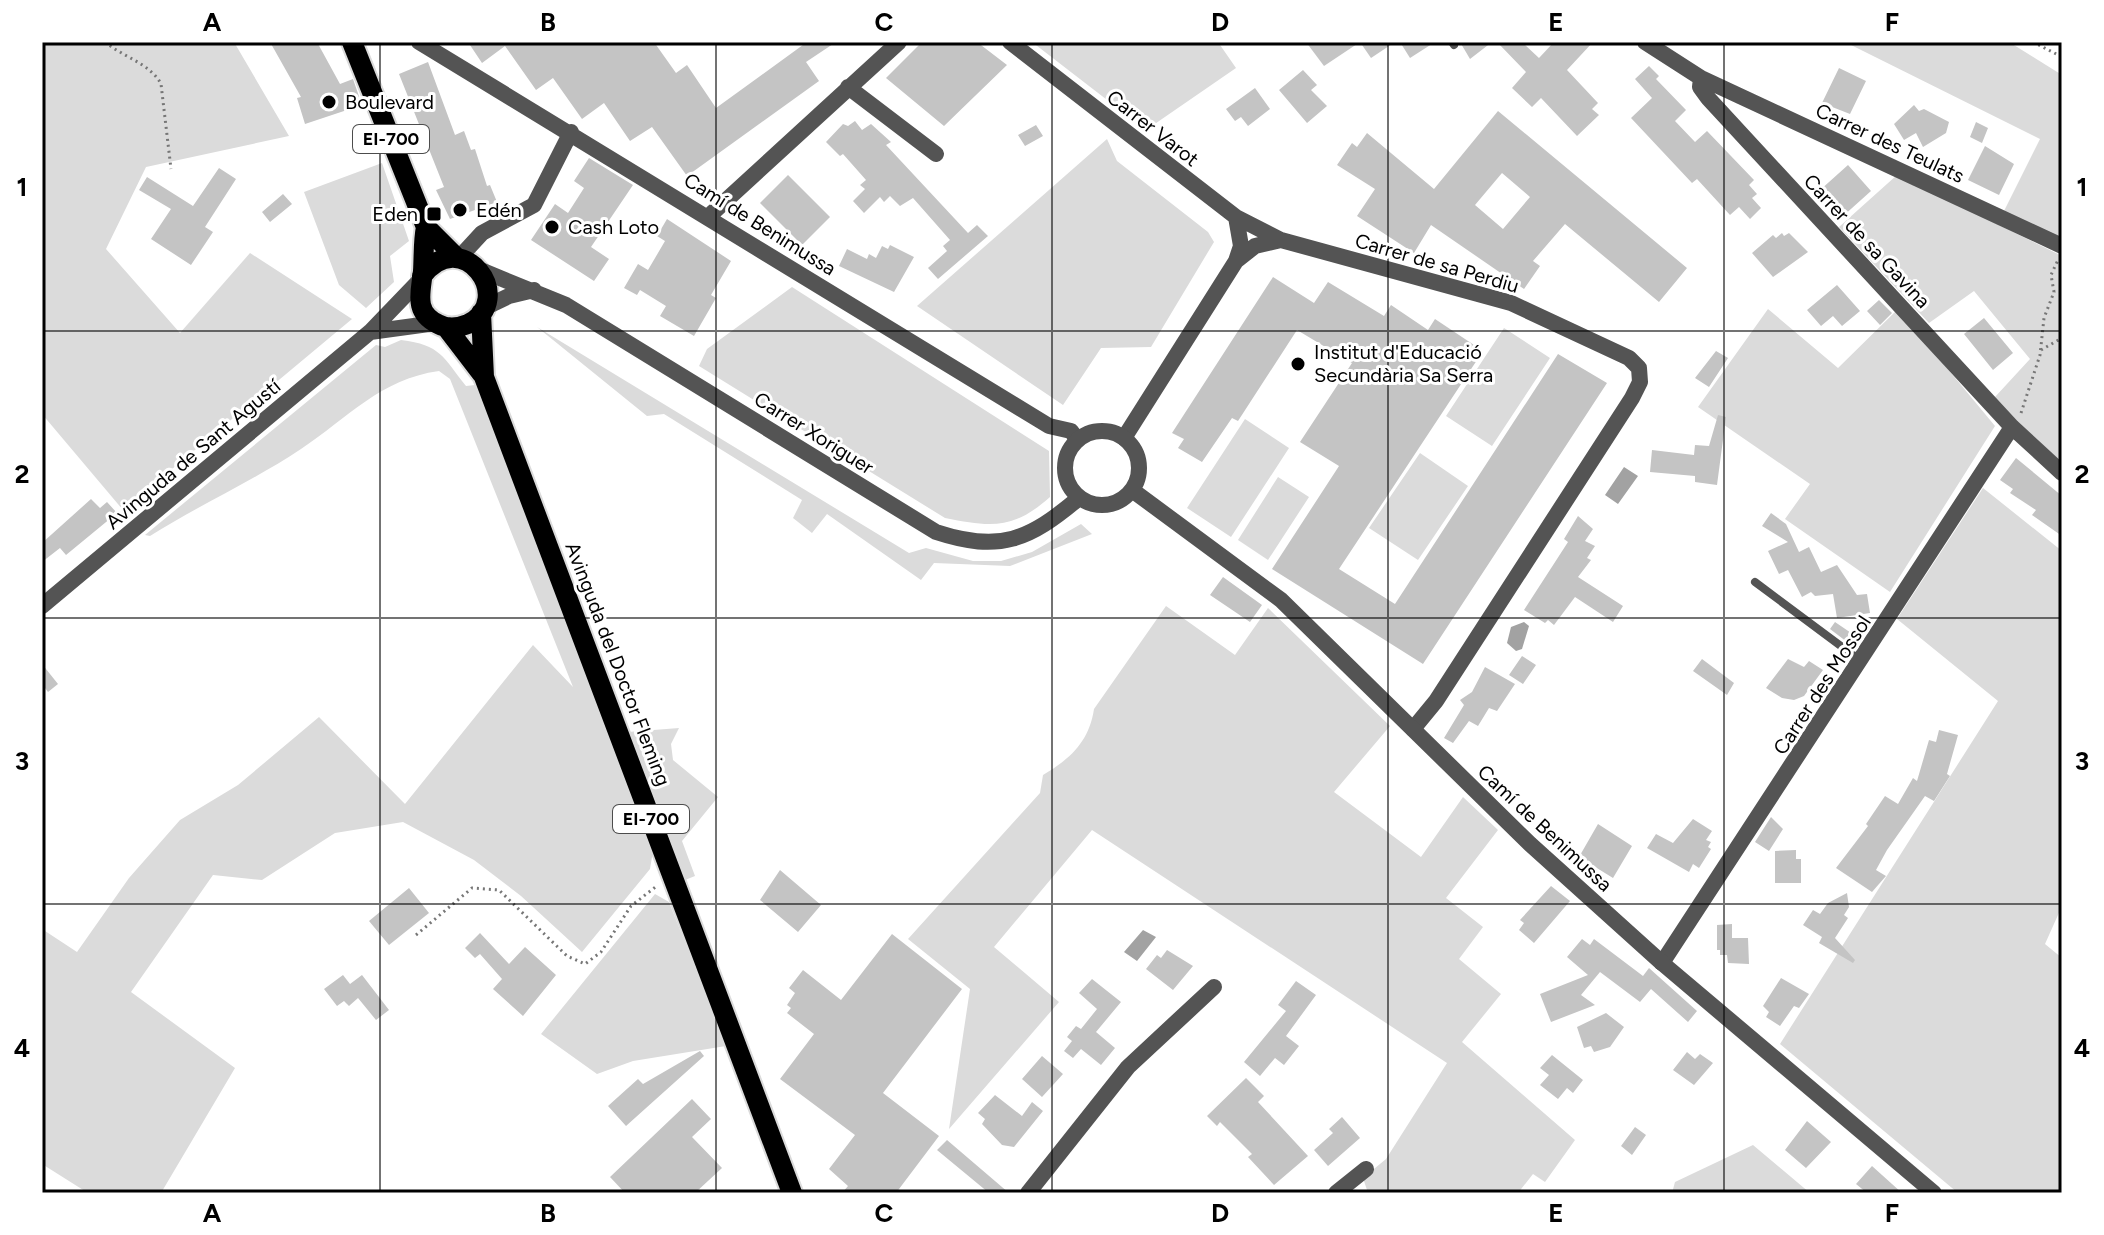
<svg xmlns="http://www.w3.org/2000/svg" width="2104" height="1235" font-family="Figtree,sans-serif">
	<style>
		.green { fill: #dbdbdb }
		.water { fill: #a2a2a2 }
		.building { fill: #c4c4c4; fill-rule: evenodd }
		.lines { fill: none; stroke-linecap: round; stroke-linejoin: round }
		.primary-casing { stroke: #dbdbdb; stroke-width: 24 }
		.path { stroke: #767676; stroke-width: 3; stroke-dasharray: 2 4; stroke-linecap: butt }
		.service { stroke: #545454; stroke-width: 8 }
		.minor { stroke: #545454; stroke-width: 16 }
		.tertiary { stroke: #545454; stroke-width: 16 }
		.primary { stroke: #000; stroke-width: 20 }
		.grid { fill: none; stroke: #000; stroke-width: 2; stroke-opacity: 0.55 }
		.poi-dot { fill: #000; stroke: #fff; stroke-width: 3 }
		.labels { text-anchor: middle; stroke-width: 6; stroke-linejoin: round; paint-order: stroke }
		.shield { fill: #fff; stroke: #4c4c4c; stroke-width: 2 }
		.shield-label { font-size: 18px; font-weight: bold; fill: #000 }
		.poi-label { font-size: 20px; fill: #000; stroke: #fff; text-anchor: start }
		.street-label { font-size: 20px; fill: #000; stroke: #fff }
		.neatline { fill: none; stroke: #000; stroke-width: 3 }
		.grid-label { font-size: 26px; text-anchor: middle; font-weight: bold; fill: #000 }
	</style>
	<rect width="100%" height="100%" fill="#fff"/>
	<!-- green -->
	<path class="green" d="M42 42H234L289 136 146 167 106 249 180 333 250 253 352 319 123 510 42 414Z
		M1032 42H1218L1236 68 1146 130Z
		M1845 42H2009L2062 75V240L2004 211 2040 139Z
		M1107 139 1117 161 1208 232 1214 242 1151 347 1101 348 1063 405 917 306Z
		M382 163 409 241 390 256 394 282 366 308 339 285 304 192Z
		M1897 175 2062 256V462L2003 410 1995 397 2030 359 1974 291 1929 323 1839 227Z
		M792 287 1049 451 1050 497C1013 530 991 527 945 518L699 366 707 349Z
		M1768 309 1838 368 1898 309 1995 426 1890 592 1785 519 1810 484 1698 407Z
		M537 327 909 553 926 548 973 561H1001L1032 552 1081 524 1092 534 1010 566 934 563 921 580 827 514 812 533 793 518 802 500 664 414 647 416Z
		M1504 328 1550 358 1492 446 1446 416Z
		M401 340C441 345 443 357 466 386L475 385 653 851 650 869 582 952 521 896 474 860 403 822 335 833 262 880 213 875 131 992 235 1068 161 1193H88L42 1164V929L77 952 129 878 180 820 238 785 319 717 405 804 533 645 573 687 450 379 439 371C380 379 348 418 301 449 253 481 199 505 150 536L145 535 376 345 385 347Z
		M1245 419 1289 448 1231 537 1187 508Z
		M1420 453 1468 486 1418 560 1369 528Z
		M1278 477 1309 497 1268 560 1238 540Z
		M1983 488 2062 551V906L2045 944 2062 958V1193H1958L1780 1044 1998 701 1897 619Z
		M1166 606 1235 655 1268 608 1390 726 1334 792 1421 857 1463 797 1498 830 1446 898 1483 927 1459 959 1501 994 1462 1042 1575 1140 1545 1182 1533 1174 1518 1193H1368L1363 1178 1386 1159 1447 1063 1092 830 994 947 1059 1002 949 1129 970 989 908 939 1040 793 1043 775C1070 759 1089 742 1094 709Z
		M679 728 671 744 673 760 718 797 682 841 695 876 685 880 628 732Z
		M655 894 669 902 726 1046 633 1061 597 1074 541 1034Z
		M1753 1145 1810 1193H1672L1675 1182Z"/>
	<!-- water -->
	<path class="water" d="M1624 467 1638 476 1618 504 1605 495Z
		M1524 622 1529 626 1522 649 1516 651 1507 643 1511 627Z
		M1143 930 1156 937 1137 961 1124 952Z"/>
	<!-- building -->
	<path class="building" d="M270 42H317L340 84 353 79 362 105 305 124 297 98 301 97Z
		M468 42H654L676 73 687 65 716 108 807 42H836L806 62 819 81 687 176 652 127 630 141 604 103 582 119 553 78 536 90 505 46 482 63Z
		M922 42H977L1007 65 944 126 886 78Z
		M1306 42H1395L1371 58 1360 42 1324 66Z
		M1400 42H1435L1410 58Z
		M1460 42H1492L1470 59Z
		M1497 42H1522L1539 58 1554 42H1593L1567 70 1598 103 1592 109 1599 115 1577 136 1541 98 1532 107 1512 88 1526 72Z
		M428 62 455 135 464 131 471 150 475 149 487 186 490 185 497 202 450 219 436 190 444 187 399 74Z
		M1649 66 1659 76 1656 79 1686 110 1675 121 1695 142 1707 131 1754 180 1749 185 1757 194 1752 198 1761 208 1750 219 1739 207 1730 215 1697 179 1692 183 1631 118 1652 98 1635 79Z
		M1839 68 1866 81 1850 114 1822 103Z
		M1303 70 1317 85 1311 90 1327 106 1307 123 1279 90Z
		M1255 88 1270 109 1248 126 1241 117 1235 121 1226 109Z
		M1914 105 1919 111 1924 109 1949 122 1946 133 1923 147 1916 133 1904 140 1894 124Z
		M1498 111 1687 268 1659 302 1565 224 1533 261 1540 266 1524 289 1431 225 1414 253 1357 216 1375 189 1337 165 1352 143 1357 147 1367 133 1434 189ZM1502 173 1530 197 1503 229 1475 205Z
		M855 121 862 130 871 124 891 142 886 145 968 233 977 225 988 236 938 279 928 268 947 251 943 246 950 240 913 198 900 206 890 196 884 202 880 197 864 213 853 201 865 189 860 185 866 180 843 154 840 156 826 142 843 124 848 126Z
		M1976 122 1988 128 1982 143 1970 137Z
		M1036 125 1043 136 1025 146 1018 135Z
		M1985 146 2014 164 1999 195 1968 180Z
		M589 158 633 185 591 247 609 259 594 281 531 240 555 204 568 213 584 188 574 181Z
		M1848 165 1871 191 1842 217 1819 191Z
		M219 168 236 179 205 227 213 232 191 265 151 239 171 209 139 190 147 177 193 206Z
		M788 175 830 217 802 245 760 203Z
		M283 194 292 204 270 222 262 212Z
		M667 219 731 261 711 295 716 298 694 336 660 316 666 306 640 290 637 295 624 288 638 264 648 270 665 241 657 236Z
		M1782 233 1784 236 1789 233 1808 252 1773 277 1752 253 1773 235 1776 238Z
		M890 245 914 257 894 292 839 266 847 249 867 259 869 254 876 258 882 246 888 249Z
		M1273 277 1314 303 1328 282 1384 316 1391 305 1428 330 1435 319 1483 351 1339 569 1395 604 1558 354 1607 383 1423 664 1272 569 1339 466 1300 442 1352 363 1297 330 1238 421 1232 418 1202 462 1178 448 1184 439 1172 433Z
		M1837 285 1860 311 1842 326 1833 316 1821 326 1807 310Z
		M1879 300 1892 313 1880 325 1867 311Z
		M1984 318 2013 353 1993 370 1964 334Z
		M1716 351 1728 358 1709 387 1695 378Z
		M1718 415 1726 417 1717 485 1695 482V476L1650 472 1652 450 1694 455 1695 445 1709 446Z
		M2016 458 2062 496V536L2032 515 2036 510 2010 493 2013 489 2000 480Z
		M91 499 100 508 107 502 117 513 66 555 60 548 42 562V543Z
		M1771 513 1786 524 1799 552 1809 547 1821 572 1837 565 1857 595 1867 594 1870 613 1837 618 1833 594 1815 596 1811 592 1802 597 1788 570 1779 574 1768 551 1788 542 1762 526Z
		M1578 516 1593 529 1585 541 1595 546 1587 558 1591 560 1578 577 1623 606 1613 622 1575 597 1554 625 1548 620 1545 623 1524 610 1568 542 1564 539Z
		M1223 577 1262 605 1250 622 1210 595Z
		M1835 622 1857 637 1851 645 1830 629Z
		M1522 656 1536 665 1523 684 1509 675Z
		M1702 659 1734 683 1727 695 1693 671Z
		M1788 659 1804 667 1809 661 1823 670 1804 696 1794 700 1782 698 1766 688Z
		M42 664 58 684 48 692 42 684Z
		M1485 667 1515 684 1497 711 1489 708 1478 726 1469 721 1453 743 1444 738 1464 705 1460 700 1472 692Z
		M1939 730 1958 735 1947 774 1950 776 1934 801 1925 796 1887 850 1876 870 1886 876 1872 892 1836 868 1868 826 1866 824 1885 796 1898 804 1913 778 1917 781 1929 740 1936 742Z
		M1771 817 1783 829 1769 851 1755 842Z
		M1693 819 1712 831 1706 840 1711 842 1708 847 1711 849 1699 868 1693 864 1689 872 1647 848 1656 834 1673 843Z
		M1598 824 1632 846 1613 878 1579 857Z
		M1796 850V859H1801V883H1775V851Z
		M780 870 821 905 798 932 760 900Z
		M1551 886 1570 901 1534 943 1519 930 1524 923 1520 920Z
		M409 888 429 913 389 945 369 921Z
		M1847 893 1849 907 1844 915 1848 918 1835 938 1855 960 1853 963 1819 943 1822 937 1803 925 1813 910 1820 914 1828 903Z
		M1732 924V938H1748L1749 964 1728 963 1727 955H1720V950H1717V925Z
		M480 933 509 964 525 947 556 975 523 1016 493 989 502 979 480 954 475 958 465 948Z
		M892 934 962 989 883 1093 939 1136 896 1193H842L848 1186 829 1169 855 1135 780 1079 814 1034 787 1013 791 1008 787 1005 795 993 789 988 803 970 841 1000Z
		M1582 939 1590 945 1594 939 1643 976 1649 968 1697 1011 1688 1022 1651 989 1640 1002 1600 972 1581 995 1595 1005 1551 1022 1540 994 1588 975 1567 957Z
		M1167 950 1193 966 1173 990 1146 969 1157 955 1161 958Z
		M343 975 350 984 362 975 389 1010 376 1020 358 998 349 1006 344 1001 337 1006 324 989Z
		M1781 978 1809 994 1799 1008 1794 1006 1780 1026 1766 1017 1769 1012 1763 1006Z
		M1092 979 1121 1002 1096 1032 1115 1048 1101 1065 1081 1049 1073 1058 1064 1051 1072 1041 1067 1037 1076 1026 1081 1029 1097 1009 1079 993Z
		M1296 981 1316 995 1286 1036 1299 1046 1284 1065 1275 1058 1260 1076 1244 1062 1286 1011 1278 1005Z
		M1606 1013 1624 1027 1610 1047 1594 1052 1591 1046 1584 1048 1577 1027Z
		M700 1051 704 1056 626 1126 608 1106 638 1079 643 1084Z
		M1687 1052 1695 1059 1700 1054 1713 1063 1694 1085 1673 1070Z
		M1552 1055 1583 1080 1573 1093 1567 1088 1558 1099 1540 1085 1549 1075 1540 1068Z
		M1042 1056 1063 1074 1042 1097 1022 1079Z
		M1246 1078 1264 1096 1258 1102 1308 1156 1274 1185 1248 1157 1252 1154 1220 1122 1217 1126 1207 1116Z
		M995 1095 1022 1116 1032 1102 1043 1111 1014 1147 1002 1145 982 1124 985 1119 978 1113Z
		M692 1099 711 1119 692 1137 722 1168 695 1193H625L610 1177Z
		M1342 1117 1360 1138 1328 1166 1314 1150 1333 1133 1329 1129Z
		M1807 1121 1831 1142 1806 1168 1785 1150Z
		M1635 1127 1646 1135 1632 1155 1621 1146Z
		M947 1140 1009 1193H989L937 1150Z
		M1872 1166 1902 1193H1867L1856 1184Z"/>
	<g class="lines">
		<!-- primary casing -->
		<g class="primary-casing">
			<path id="primary" d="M352 42 426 227 457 258
				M422 276C462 223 518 300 468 324 458 328 447 329 438 324 413 312 421 292 423 271 424 256 423 242 426 227
				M481 313 484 377 792 1193
				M446 327 482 374"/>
		</g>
		<!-- path -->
		<path class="path" d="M105 42C123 57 151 64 161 84L171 169
			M2033 42 2062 57
			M2041 350 2062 338
			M2021 413 2040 355 2044 318 2054 292 2051 275 2058 260
			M416 935 472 888 499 890 567 956 585 964 601 952 631 906 658 885"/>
		<!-- service -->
		<path class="service" d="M1452 42 1454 45
			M1755 582 1861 661"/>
		<!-- minor -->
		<path class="minor" d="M419 42 1049 426 1071 431 1077 439
			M1010 42 1236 217 1281 240
			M1645 42 1701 78 2062 246
			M1701 78 1700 87 1708 98 2012 427 2062 473
			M848 87 936 154
			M709 216 899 42
			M459 258 482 233 534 205 571 132
			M1236 261 1241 246 1236 217
			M1124 438 1236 261 1255 246 1281 240 1511 303 1629 358 1639 368 1640 382 1632 398 1436 701 1413 729
			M1662 963 2012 427
			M1028 1193 1128 1067 1214 987
			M1336 1193 1366 1169"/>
		<!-- tertiary -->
		<path class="tertiary" d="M478 269 566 305 936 532C1000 553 1029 540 1079 498
			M484 308 509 296 534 290
			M370 332 436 323
			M1065 468a37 37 0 1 1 74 0a37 37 0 1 1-74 0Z
			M1132 490 1281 600 1530 844 1662 963 1934 1193
			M42 606 370 332 420 280"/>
		<!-- primary -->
		<use href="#primary" class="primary"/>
	</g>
	<!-- grid -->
	<path class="grid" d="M380 42V1193M716 42V1193M1052 42V1193M1388 42V1193M1724 42V1193M42 331H2062M42 618H2062M42 904H2062"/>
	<!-- markers -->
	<g class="poi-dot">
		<circle cx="329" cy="102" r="8"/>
		<circle cx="460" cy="210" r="8"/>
		<rect x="426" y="206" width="16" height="16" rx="4"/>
		<circle cx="552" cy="227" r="8"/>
		<circle cx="1298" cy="364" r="8"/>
	</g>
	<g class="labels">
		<!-- shield labels -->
		<g class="shield">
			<rect x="353" y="125" width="76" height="28" rx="6"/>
			<rect x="613" y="805" width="76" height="28" rx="6"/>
		</g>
		<g class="shield-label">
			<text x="391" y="145">EI-700</text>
			<text x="651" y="825">EI-700</text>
		</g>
		<!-- poi labels -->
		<g class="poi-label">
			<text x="345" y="109">Boulevard</text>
			<text x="476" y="217">Edén</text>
			<text x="418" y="221" text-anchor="end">Eden</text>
			<text x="568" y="234">Cash Loto</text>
			<text x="1314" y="359">Institut d'Educació<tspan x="1314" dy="23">Secundària Sa Serra</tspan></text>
		</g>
		<!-- street labels -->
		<g class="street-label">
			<text transform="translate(1153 128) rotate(38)" y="7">Carrer Varot</text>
			<text transform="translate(1890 143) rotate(25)" y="7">Carrer des Teulats</text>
			<text transform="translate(760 224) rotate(32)" y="7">Camí de Benimussa</text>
			<text transform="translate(1867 241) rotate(47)" y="7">Carrer de sa Gavina</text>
			<text transform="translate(1437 263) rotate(16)" y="7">Carrer de sa Perdiu</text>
			<text transform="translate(814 433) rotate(32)" y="7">Carrer Xoriguer</text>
			<text transform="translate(193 454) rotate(-40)" y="7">Avinguda de Sant Agustí</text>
			<text transform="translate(618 664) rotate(69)" y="7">Avinguda del Doctor Fleming</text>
			<text transform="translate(1822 685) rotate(-57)" y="7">Carrer des Mossol</text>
			<text transform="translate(1545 828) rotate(43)" y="7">Camí de Benimussa</text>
		</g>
	</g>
	<!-- border -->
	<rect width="2104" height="1235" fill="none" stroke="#ffffff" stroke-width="88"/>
	<rect x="44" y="44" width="2016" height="1147" class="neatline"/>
	<g class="grid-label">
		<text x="212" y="31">A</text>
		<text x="548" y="31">B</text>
		<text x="884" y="31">C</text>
		<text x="1220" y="31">D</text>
		<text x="1556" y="31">E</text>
		<text x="1892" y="31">F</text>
		<text x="22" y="196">1</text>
		<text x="2082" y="196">1</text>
		<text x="22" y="483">2</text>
		<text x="2082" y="483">2</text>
		<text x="22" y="770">3</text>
		<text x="2082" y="770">3</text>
		<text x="22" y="1057">4</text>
		<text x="2082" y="1057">4</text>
		<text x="212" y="1222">A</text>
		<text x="548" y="1222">B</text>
		<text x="884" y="1222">C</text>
		<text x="1220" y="1222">D</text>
		<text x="1556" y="1222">E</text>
		<text x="1892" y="1222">F</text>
	</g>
</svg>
